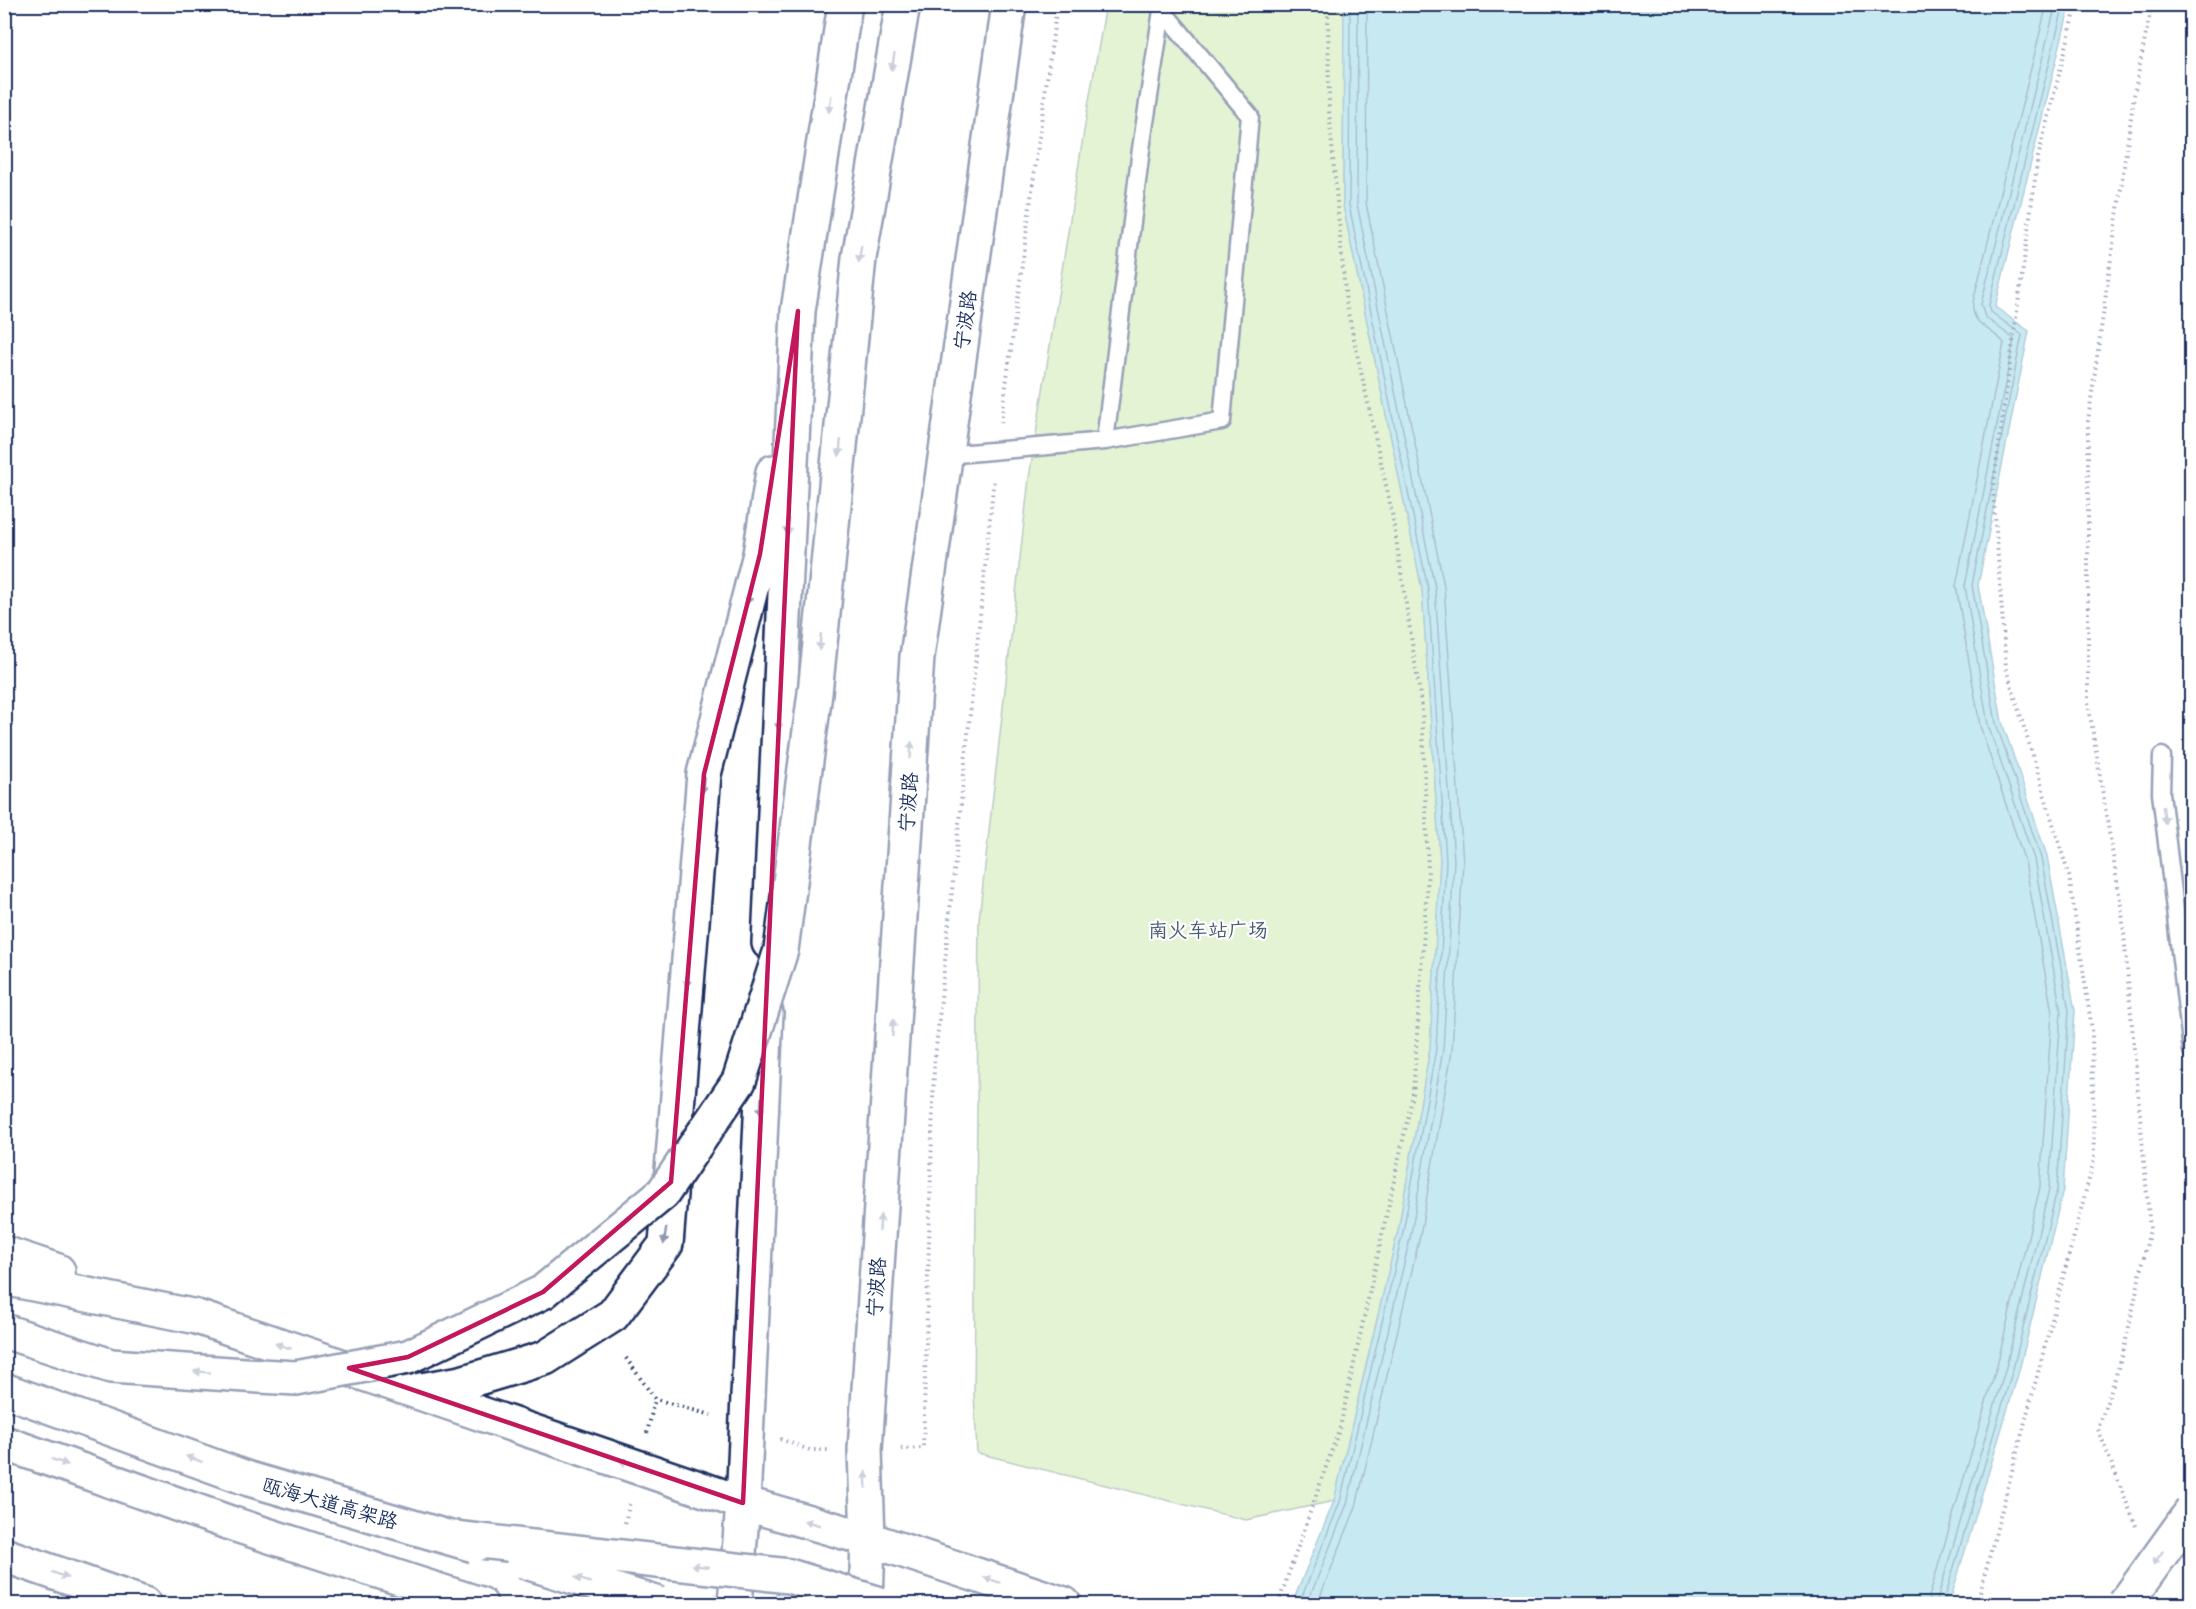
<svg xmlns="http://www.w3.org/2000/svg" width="2196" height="1609" font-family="'Gochi Hand','LXGW WenKai TC',sans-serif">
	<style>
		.green { fill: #c0e59f; stroke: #6e8a7e; stroke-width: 1.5 }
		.water { fill: #83d1e2; stroke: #5990ad; stroke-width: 1.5 }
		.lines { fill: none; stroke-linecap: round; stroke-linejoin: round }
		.shore { stroke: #457093; stroke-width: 1.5 }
		.service-casing { stroke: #1b2f5e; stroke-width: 21 }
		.primary-casing { stroke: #1b2f5e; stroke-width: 38 }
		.trunk-casing { stroke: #1b2f5e; stroke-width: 38 }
		.path { stroke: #1b2f5e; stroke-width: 4; stroke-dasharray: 1.5 4.5; stroke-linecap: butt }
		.service { stroke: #fff; stroke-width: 16 }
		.primary { stroke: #fff; stroke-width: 33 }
		.trunk { stroke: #fff; stroke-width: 33 }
		.trunk-bridge-casing { stroke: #1b2f5e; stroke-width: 38; stroke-linecap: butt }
		.trunk-bridge { stroke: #fff; stroke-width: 33 }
		.oneway { fill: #8d97ae }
		.marked { fill: none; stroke: #c2185b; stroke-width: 4.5; stroke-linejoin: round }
		.labels { text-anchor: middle; stroke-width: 4.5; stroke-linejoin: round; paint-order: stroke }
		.street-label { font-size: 20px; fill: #1b2f5e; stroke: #fff }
		.park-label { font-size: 20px; fill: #445c6e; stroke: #fff }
	</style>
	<rect width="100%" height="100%" fill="#fff"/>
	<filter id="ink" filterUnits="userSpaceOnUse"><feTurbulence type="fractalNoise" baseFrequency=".0167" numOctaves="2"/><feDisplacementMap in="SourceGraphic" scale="12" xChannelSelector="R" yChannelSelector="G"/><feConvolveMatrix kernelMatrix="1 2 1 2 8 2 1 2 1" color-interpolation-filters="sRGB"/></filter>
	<g filter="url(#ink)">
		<!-- green -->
		<path class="green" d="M1106 5H1344L1343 205 1422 589 1440 860 1430 1049 1398 1231 1334 1501 1246 1520 977 1453 974 1394 979 919 1029 478 1088 106Z"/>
		<!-- water -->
		<path class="water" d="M1344 5H2070L1995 307 2029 331 1978 585 2002 722 2047 856 2075 1011 2063 1190 2019 1371 1949 1604H1292L1334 1501 1398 1231 1430 1049 1440 860 1422 589 1343 205Z"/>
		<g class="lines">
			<!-- shore -->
			<path class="shore" d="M1299 1604 1340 1502 1403 1232 1436 1049 1446 861 1428 589 1349 205 1350 4
				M1307 1604 1347 1504 1411 1234 1443 1050 1454 861 1435 588 1357 204 1358 4
				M1317 1604 1356 1507 1420 1236 1452 1051 1463 862 1444 586 1366 203 1367 4
				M1927 1604 1997 1365 2040 1187 2052 1012 2025 862 1980 726 1956 586 2004 343C1992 328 1970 326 1973 302L2047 4
				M1936 1604 2006 1367 2049 1189 2061 1012 2034 859 1988 725 1965 586 2014 339 1985 317 1981 304 2056 4
				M1943 1604 2013 1369 2057 1190 2069 1011 2041 858 1996 723 1972 585 2022 335 1991 312 1989 305 2064 4"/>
			<!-- service casing -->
			<g class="service-casing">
				<path id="service" d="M1105 441 1222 421 1250 116 1162 10
					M946 455 1105 441 1141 149 1163 4
					M2162 756 2161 793 2192 1051"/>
			</g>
			<!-- primary casing -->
			<g class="primary-casing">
				<path id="primary" d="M769 943 798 311 845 4
					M4 1253 58 1271
					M4 1278 197 1317 743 1503 868 1539 1064 1604
					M416 1391 461 1383 545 1358 613 1315 666 1244 704 774 760 554 773 472
					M4 1555 144 1604
					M735 1604 743 1503 766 1013
					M866 1604 868 1539 865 1450 917 657 1009 4"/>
			</g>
			<!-- trunk casing -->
			<g class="trunk-casing">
				<path id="trunk" d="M4 1331 111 1366 260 1376
					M4 1390 249 1479
					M4 1443 233 1524 480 1604"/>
			</g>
			<!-- path -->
			<path class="path" d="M1001 423 1057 4
				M626 1358 655 1399 711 1415
				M647 1433 655 1399
				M780 1439 810 1450H831
				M901 1449 923 1448 934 1068 994 478
				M625 1523 630 1501
				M2136 1526 2098 1429 2123 1354 2150 1229 2122 912 2088 702V421L2135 89 2152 4
				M1278 1604 1340 1427 1413 1094 1428 871 1422 708 1392 513 1346 303 1329 111 1328 4
				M1977 1604 2094 1160 2092 1030 2069 876 2006 668 1993 489 2038 157 2077 4"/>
			<!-- service -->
			<use href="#service" class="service"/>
			<!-- primary -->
			<use href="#primary" class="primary"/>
			<!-- trunk -->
			<use href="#trunk" class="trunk"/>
			<!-- trunk-bridge casing -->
			<g class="trunk-bridge-casing">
				<path id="trunk-bridge" d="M260 1376 296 1378 408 1357 543 1292 663 1193 739 1081 781 950 815 693 859 258 903 4
					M249 1479 474 1545
					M454 1538 789 1576 880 1604
					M523 1561 659 1604
					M2125 1604 2192 1511"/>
			</g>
			<!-- trunk-bridge -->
			<use href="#trunk-bridge" class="trunk-bridge"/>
		</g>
		<!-- one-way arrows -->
		<defs><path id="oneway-solid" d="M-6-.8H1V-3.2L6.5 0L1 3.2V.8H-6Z" transform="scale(1.5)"/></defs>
		<g class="oneway">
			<use href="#oneway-solid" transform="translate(893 62) rotate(100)"/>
			<use href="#oneway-solid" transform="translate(830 104) rotate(99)"/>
			<use href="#oneway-solid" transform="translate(860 254) rotate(99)"/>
			<use href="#oneway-solid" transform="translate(840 448) rotate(96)"/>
			<use href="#oneway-solid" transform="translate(788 527) rotate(93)"/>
			<use href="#oneway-solid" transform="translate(749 596) rotate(104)"/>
			<use href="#oneway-solid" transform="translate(820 642) rotate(96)"/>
			<use href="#oneway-solid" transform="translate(779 722) rotate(93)"/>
			<use href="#oneway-solid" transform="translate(911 750) rotate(-86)"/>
			<use href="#oneway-solid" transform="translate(703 785) rotate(95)"/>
			<use href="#oneway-solid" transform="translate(2164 815) rotate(83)"/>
			<use href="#oneway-solid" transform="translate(687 979) rotate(95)"/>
			<use href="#oneway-solid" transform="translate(893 1028) rotate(-86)"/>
			<use href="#oneway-solid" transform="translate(761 1106) rotate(93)"/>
			<use href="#oneway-solid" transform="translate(880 1223) rotate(-86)"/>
			<use href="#oneway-solid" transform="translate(665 1236) rotate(99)"/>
			<use href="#oneway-solid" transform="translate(283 1346) rotate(-162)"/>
			<use href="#oneway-solid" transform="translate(202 1372) rotate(-176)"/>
			<use href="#oneway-solid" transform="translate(194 1459) rotate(-160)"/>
			<use href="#oneway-solid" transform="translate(60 1462) rotate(19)"/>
			<use href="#oneway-solid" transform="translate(627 1463) rotate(-161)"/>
			<use href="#oneway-solid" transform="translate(866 1480) rotate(-92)"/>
			<use href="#oneway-solid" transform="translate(812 1523) rotate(-164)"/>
			<use href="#oneway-solid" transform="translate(2158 1558) rotate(125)"/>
			<use href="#oneway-solid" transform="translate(700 1566) rotate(-174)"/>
			<use href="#oneway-solid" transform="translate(60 1575) rotate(20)"/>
			<use href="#oneway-solid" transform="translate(583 1580) rotate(-162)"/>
			<use href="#oneway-solid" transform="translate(992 1580) rotate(-162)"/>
		</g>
	</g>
	<!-- marked area -->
	<path d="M0 0H2196V1609H0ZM798 311 743 1503 349 1368 408 1357 543 1292 671 1182 704 774 760 554Z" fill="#fff" fill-opacity=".55" fill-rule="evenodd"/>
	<path class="marked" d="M798 311 743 1503 349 1368 408 1357 543 1292 671 1182 704 774 760 554Z"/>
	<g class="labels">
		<!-- street labels -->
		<g class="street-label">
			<text transform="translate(965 320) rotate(-82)" y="7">宁波路</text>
			<text transform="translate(908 802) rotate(-86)" y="7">宁波路</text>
			<text transform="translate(876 1287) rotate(-86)" y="7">宁波路</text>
			<text transform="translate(330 1503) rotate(16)" y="7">瓯海大道高架路</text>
		</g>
		<!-- park labels -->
		<g class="park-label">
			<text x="1208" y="937">南火车站广场</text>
		</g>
	</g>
	<!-- margin -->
	<rect width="2196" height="1609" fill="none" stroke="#fff" stroke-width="24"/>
	<rect x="12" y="12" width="2172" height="1585" fill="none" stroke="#1b2f5e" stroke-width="2" filter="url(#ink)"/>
</svg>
